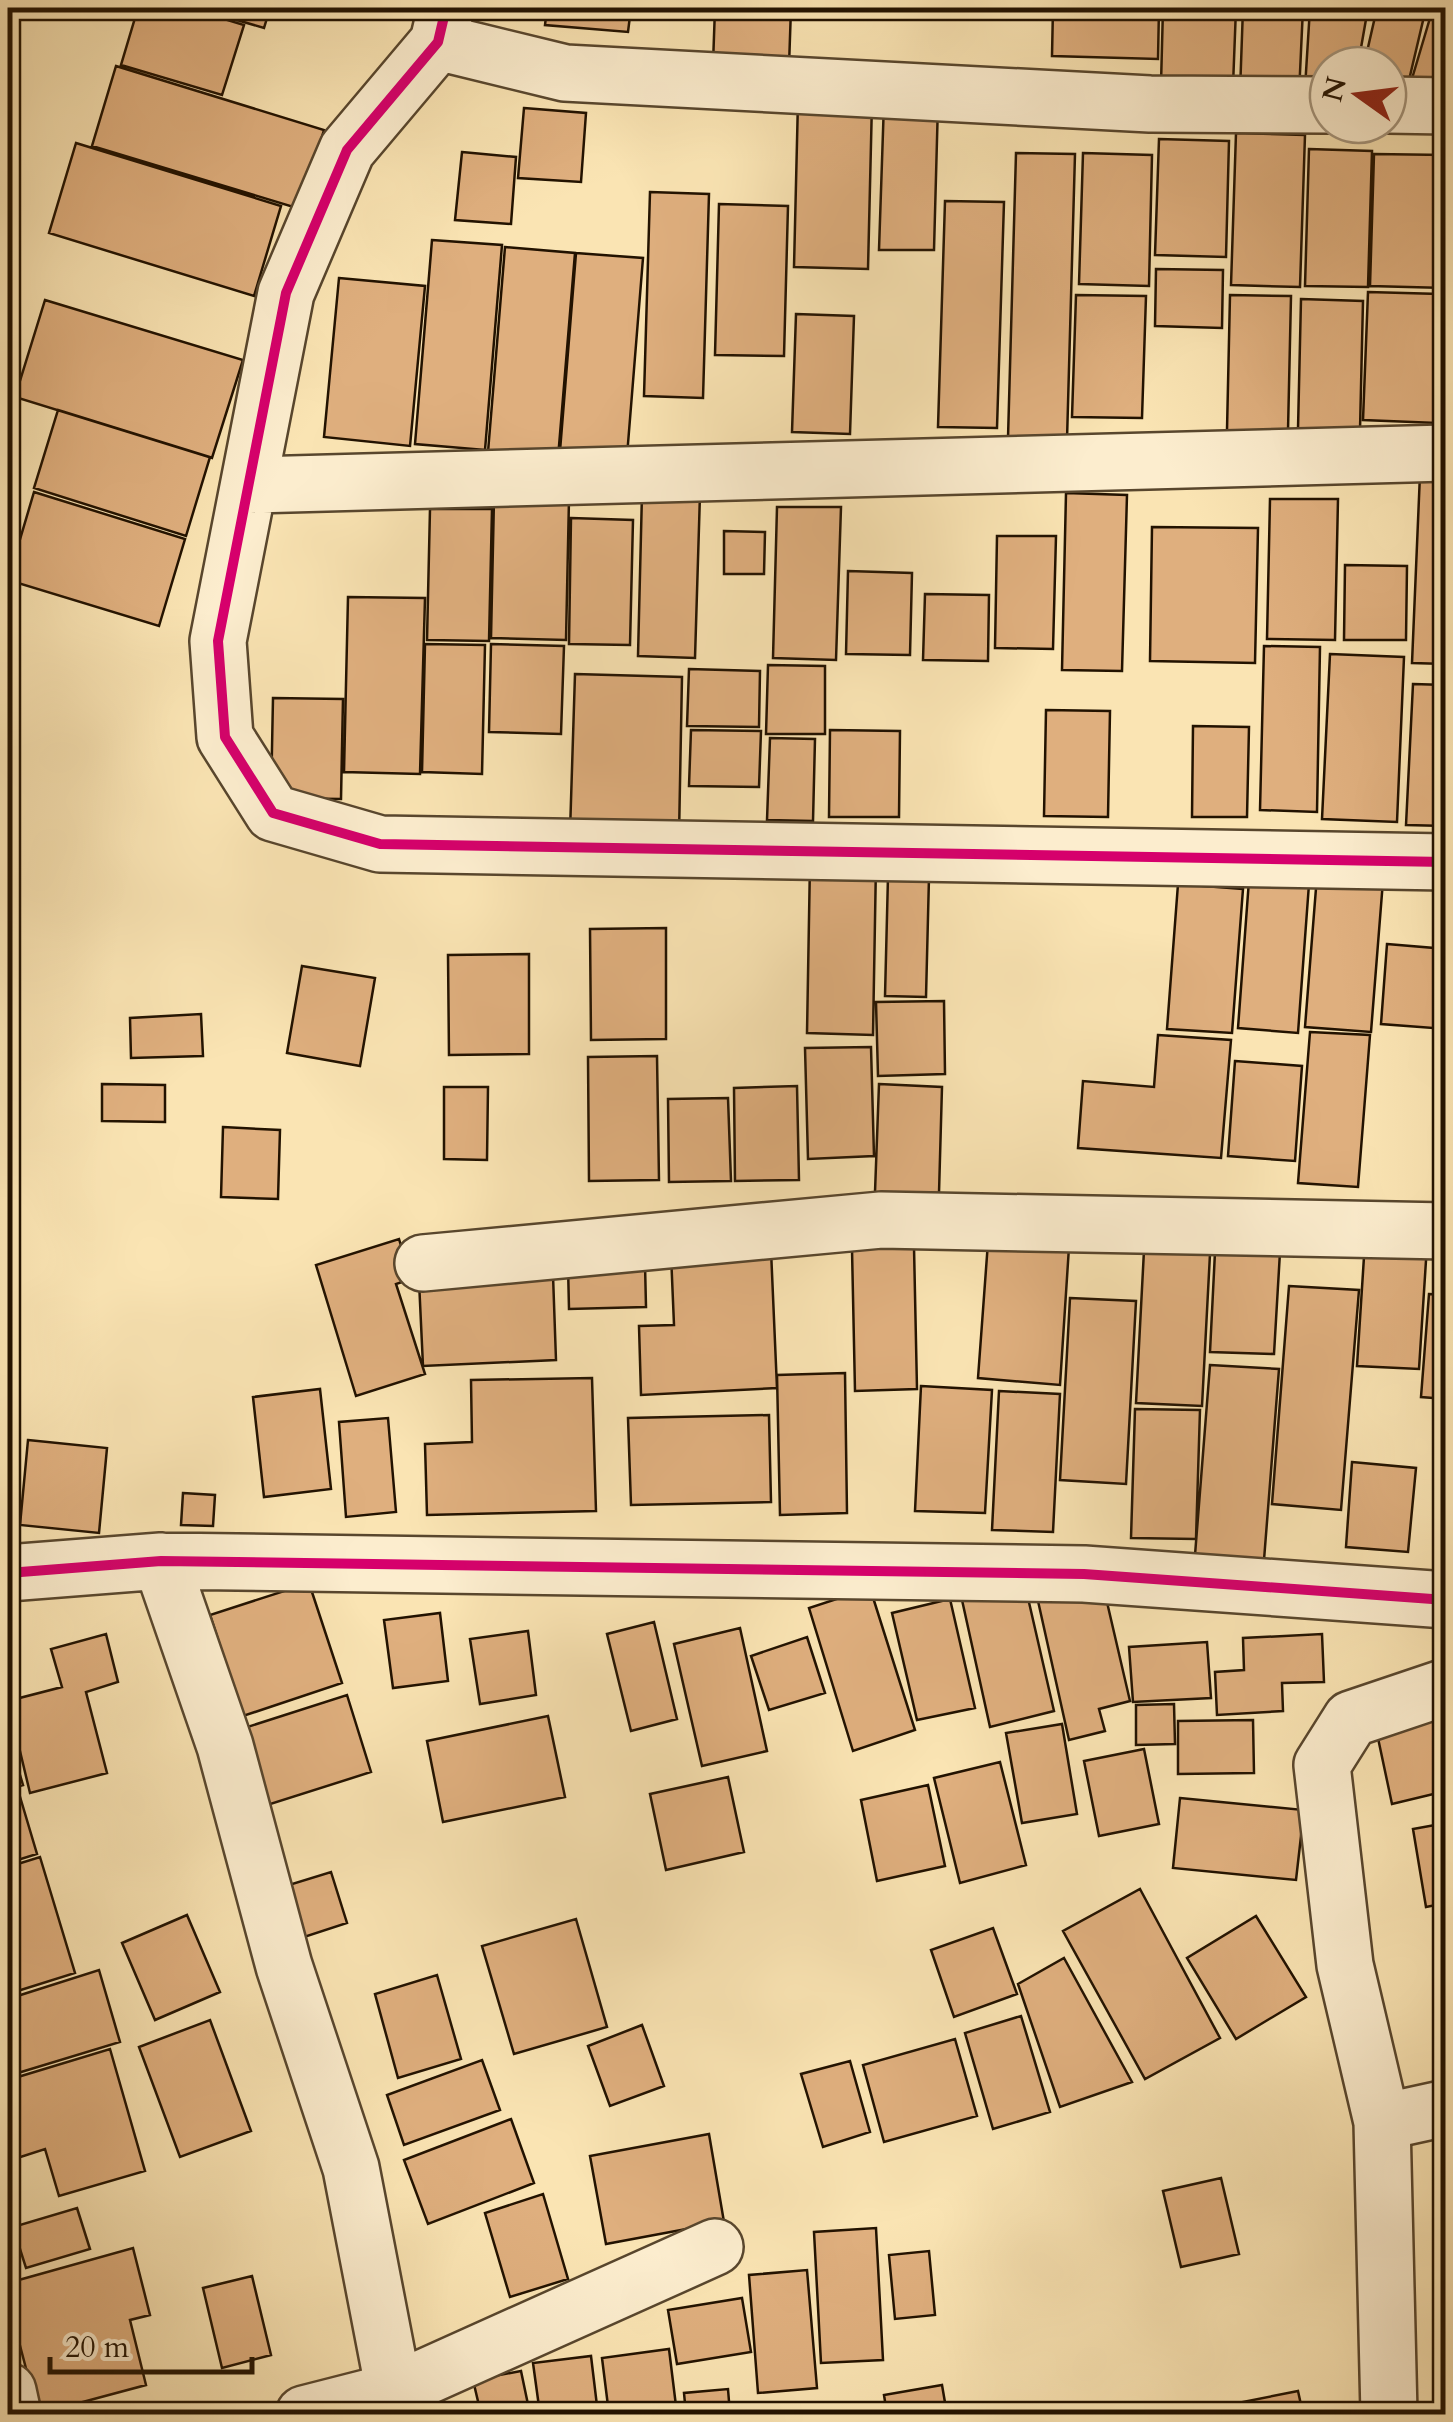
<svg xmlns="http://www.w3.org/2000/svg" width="1453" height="2422" font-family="Cardo,serif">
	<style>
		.building { fill: #dfaf7e; stroke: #221200; stroke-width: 2.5 }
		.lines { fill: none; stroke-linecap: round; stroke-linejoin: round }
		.minor-casing { stroke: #58462d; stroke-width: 60 }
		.minor { stroke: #fcedce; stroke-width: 55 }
		.cycleway-casing { stroke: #fcedce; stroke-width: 16 }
		.cycleway { stroke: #d6006c; stroke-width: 10 }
	</style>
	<rect width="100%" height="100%" fill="#fae4b3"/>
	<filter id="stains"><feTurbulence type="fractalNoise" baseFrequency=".002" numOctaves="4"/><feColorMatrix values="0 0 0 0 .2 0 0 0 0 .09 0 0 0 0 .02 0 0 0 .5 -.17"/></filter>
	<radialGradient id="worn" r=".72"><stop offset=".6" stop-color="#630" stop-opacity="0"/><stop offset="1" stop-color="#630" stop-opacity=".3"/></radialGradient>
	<!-- building -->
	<path class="building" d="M138 8H188L244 25 222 95 121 65Z
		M196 8H270L264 28Z
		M547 8H631L628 32 545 25Z
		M715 8H791L789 66 713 64Z
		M1053 8H1159L1158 59 1052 56Z
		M1163 8H1236L1233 86 1161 84Z
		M1243 8H1303L1299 94 1240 92Z
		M1310 8H1368L1358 65H1328V89L1305 88Z
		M1377 8H1426L1409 80 1388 76V65H1364Z
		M1433 8H1446V84L1411 82Z
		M116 66 324 130 300 209 92 146Z
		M798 100 872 102 868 269 794 267Z
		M884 102 938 103 934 250H879Z
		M524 108 586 113 581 182 518 178Z
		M1236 133 1305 135 1300 287 1231 285Z
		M1159 139 1229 141 1226 257 1155 255Z
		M76 143 281 206 254 296 49 233Z
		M1309 149 1372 151 1368 287 1305 286Z
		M462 152 516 157 511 224 455 220Z
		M1016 153 1075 154 1067 440 1008 438Z
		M1083 153 1152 155 1149 286 1079 284Z
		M1374 154 1446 155V288L1370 286Z
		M650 192 709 194 703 398 644 396Z
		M945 201 1004 202 997 428 938 427Z
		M719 204 788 206 784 356 715 355Z
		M432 240 502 245 485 450 415 444Z
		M505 247 575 253 558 458 488 452Z
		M576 253 643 258 627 456 560 451Z
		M1156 269 1223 270 1222 328 1155 326Z
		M339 278 425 286 410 446 324 437Z
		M1368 292 1440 294 1437 423 1363 420Z
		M1076 295 1146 296 1142 418 1072 417Z
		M1230 295 1291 296 1288 431 1227 430Z
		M1301 299 1363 301 1360 430 1298 429Z
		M45 300 243 360 212 458 15 397Z
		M796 314 854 316 850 434 792 432Z
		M58 410 210 457 186 536 34 488Z
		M1420 474 1446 475V664L1412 663Z
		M34 492 185 539 159 626 8 580Z
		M642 493 700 494 695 658 638 656Z
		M1066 493 1127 495 1122 671 1062 670Z
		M494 498 569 499 566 640 491 638Z
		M1270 499H1338L1335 640 1267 639Z
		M777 507H841L836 660 773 658Z
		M430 509H492L489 641 427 640Z
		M571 518 633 520 630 645 569 644Z
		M1152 527 1258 528 1255 663 1150 661Z
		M724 531 765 532 764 574H724Z
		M997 536H1056L1053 649 995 648Z
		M1345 565 1407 566 1406 640H1344Z
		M848 571 912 573 910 655 846 654Z
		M925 594 989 595 988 661 923 660Z
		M348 597 425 598 420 774 344 772Z
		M425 644 485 645 482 774 422 772Z
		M491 644 564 646 561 734 489 732Z
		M1264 646 1320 647 1317 812 1260 810Z
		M1330 654 1404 657 1397 822 1322 819Z
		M768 665 825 666V734H766Z
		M689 669 760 671 759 727 687 726Z
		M575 674 682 677 679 836 570 832Z
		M1413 684 1446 685V826L1406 825Z
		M273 698 343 699 341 799 271 798Z
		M1046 710 1110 711 1108 817 1044 816Z
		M1193 726 1249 727 1247 817H1192Z
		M691 730 761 731 759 787 689 786Z
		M830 730 900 731 899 817H829Z
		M770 738 815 739 813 821 767 820Z
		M810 862 876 863 873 1035 807 1033Z
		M1318 863 1384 868 1371 1032 1305 1027Z
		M888 876 929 877 926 997 885 996Z
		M1249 880 1309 884 1298 1033 1238 1028Z
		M1178 884 1243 889 1232 1033 1167 1029Z
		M666 928V1039L591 1040 590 929Z
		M1387 944 1446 949V1029L1381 1024Z
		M529 954V1054L449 1055 448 955Z
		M302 966 375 978 360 1066 287 1053Z
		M944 1001 945 1074 878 1076 876 1002Z
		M201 1014 203 1056 131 1058 130 1018Z
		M1310 1032 1370 1035 1358 1187 1298 1183Z
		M1158 1035 1231 1040 1221 1158 1078 1148 1083 1081 1154 1087Z
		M871 1047 874 1156 808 1159 805 1048Z
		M657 1056 659 1180 589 1181 588 1057Z
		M1235 1061 1302 1066 1295 1161 1228 1156Z
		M102 1084 165 1085V1122L102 1121Z
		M879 1084 942 1087 939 1193 875 1192Z
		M797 1086 799 1180 735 1181 734 1088Z
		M444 1087H488L487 1160 444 1159Z
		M728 1098 731 1181 669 1182 668 1099Z
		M223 1127 280 1130 278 1199 221 1197Z
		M1145 1231 1211 1235 1202 1406 1136 1403Z
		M1216 1232 1281 1235 1274 1354 1210 1352Z
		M399 1239 411 1279 396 1284 425 1374 356 1396 316 1265Z
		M1365 1241 1427 1245 1419 1369 1357 1366Z
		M988 1242 1069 1247 1060 1385 978 1378Z
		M914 1247 917 1389 855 1391 852 1249Z
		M771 1250 777 1388 641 1395 639 1326 674 1325 671 1254Z
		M645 1264 646 1307 569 1309 568 1266Z
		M553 1275 556 1360 423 1366 419 1281Z
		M1289 1286 1359 1290 1341 1510 1272 1504Z
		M1429 1294 1446 1295V1399L1421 1397Z
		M1070 1298 1136 1301 1126 1484 1060 1480Z
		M1210 1365 1279 1369 1264 1560 1195 1555Z
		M845 1373 847 1513 780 1515 777 1375Z
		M592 1378 596 1511 427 1515 425 1444 472 1442 471 1380Z
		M921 1386 992 1390 985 1513 915 1511Z
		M320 1389 331 1489 264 1497 253 1397Z
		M999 1391 1060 1394 1053 1532 992 1530Z
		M1135 1409 1200 1410 1196 1539 1131 1538Z
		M769 1415 771 1502 631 1505 628 1418Z
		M388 1418 396 1512 346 1517 339 1422Z
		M28 1440 107 1448 99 1533 20 1525Z
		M1352 1462 1416 1468 1408 1552 1346 1547Z
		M183 1493 215 1495 213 1526 181 1525Z
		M309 1583 342 1683 243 1716 210 1615Z
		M1025 1585 1054 1711 990 1727 962 1600Z
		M1103 1585 1130 1701 1099 1709 1105 1731 1069 1740 1038 1601Z
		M870 1588 915 1730 853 1751 809 1608Z
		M950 1599 975 1708 917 1720 892 1613Z
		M440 1613 448 1681 393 1688 384 1620Z
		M654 1622 677 1719 631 1731 607 1634Z
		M740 1628 767 1751 702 1766 674 1644Z
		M528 1631 536 1695 480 1704 470 1639Z
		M106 1634 118 1682 86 1692 107 1773 30 1793 8 1701 62 1687 51 1649Z
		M1322 1634 1324 1682 1282 1683 1283 1711 1217 1715 1215 1672 1244 1670 1243 1638Z
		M807 1637 825 1693 769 1710 751 1656Z
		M1207 1642 1211 1698 1133 1702 1129 1647Z
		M347 1695 371 1772 261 1807 238 1730Z
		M1174 1704 1175 1744 1136 1745V1705Z
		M1446 1707V1791L1392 1804 1375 1724Z
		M548 1716 565 1797 443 1822 427 1741Z
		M1253 1720 1254 1773 1178 1774V1721Z
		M1062 1724 1077 1814 1022 1823 1006 1733Z
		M8 1735 23 1785 8 1789Z
		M1144 1749 1159 1824 1099 1836 1084 1761Z
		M1000 1762 1026 1865 960 1883 934 1778Z
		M728 1777 744 1852 666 1870 650 1794Z
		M928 1785 945 1866 877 1881 861 1800Z
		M18 1790 37 1854 8 1863V1794Z
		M1180 1798 1304 1810 1296 1880 1173 1868Z
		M1446 1823V1903L1426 1907 1413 1829Z
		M40 1857 75 1973 8 1994V1867Z
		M331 1872 347 1923 295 1940 279 1888Z
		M1140 1889 1220 2038 1145 2079 1063 1931Z
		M187 1915 220 1992 155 2020 122 1943Z
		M1256 1916 1306 1997 1236 2039 1187 1958Z
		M576 1919 607 2027 514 2054 482 1946Z
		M993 1928 1017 1994 954 2017 931 1950Z
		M1064 1958 1132 2082 1060 2107 1018 1984Z
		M99 1970 120 2042 8 2076V1999Z
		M437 1975 461 2059 398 2078 375 1994Z
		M1021 2016 1050 2112 993 2129 965 2033Z
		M210 2020 251 2131 180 2157 139 2047Z
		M642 2025 664 2086 610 2106 588 2046Z
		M955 2039 977 2116 884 2142 863 2065Z
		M110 2049 145 2171 59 2196 45 2149 8 2161V2080Z
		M482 2060 500 2110 404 2145 387 2095Z
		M850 2061 870 2132 823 2147 801 2074Z
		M511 2119 534 2183 428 2224 404 2160Z
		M709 2134 724 2222 606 2244 590 2156Z
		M1221 2178 1239 2254 1181 2267 1163 2191Z
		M543 2194 568 2279 510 2297 485 2213Z
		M77 2208 90 2249 26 2268 13 2227Z
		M876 2228 883 2360 821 2363 814 2232Z
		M133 2248 150 2315 130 2320 146 2385 38 2414 8 2300V2283Z
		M929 2251 935 2315 895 2319 889 2255Z
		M807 2270 817 2388 758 2393 749 2275Z
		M252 2276 271 2355 222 2368 203 2288Z
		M742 2298 751 2352 677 2364 668 2310Z
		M669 2349 677 2414H609L602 2358Z
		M591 2356 598 2414H540L533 2363Z
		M521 2371 530 2414H481L473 2380Z
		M942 2385 947 2414H887L884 2395Z
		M728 2389 730 2414H686L684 2393Z
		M1298 2391 1303 2414H1182Z
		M441 2392 448 2414H364Z"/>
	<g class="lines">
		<!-- minor casing -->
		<g class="minor-casing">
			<path id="minor" d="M446 8 438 42 347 150 286 293 218 641 225 737 273 813 380 844 1446 862
				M438 42 565 73 1150 104 1328 105
				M1388 105 1446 106
				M250 485 1446 453
				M423 1263 881 1220 1446 1231
				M161 1561 225 1746 284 1966 351 2168 394 2391
				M8 1573 161 1561 1084 1574 1446 1600
				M1382 2122 1446 2108
				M8 2391 13 2414
				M304 2414 394 2391 715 2247
				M1389 2414 1382 2122 1345 1965 1322 1765 1351 1719 1446 1687"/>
		</g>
		<!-- minor -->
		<use href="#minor" class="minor"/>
		<!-- cycleway casing -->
		<g class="cycleway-casing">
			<path id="cycleway" d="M446 8 438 42 347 150 286 293 218 641 225 737 273 813 380 844 1446 862
				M8 1573 161 1561 1084 1574 1446 1600"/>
		</g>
		<!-- cycleway -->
		<use href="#cycleway" class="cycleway"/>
	</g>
	<!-- margin -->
	<rect width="1453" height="2422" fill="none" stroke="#fae4b3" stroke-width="40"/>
	<rect x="10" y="10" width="1433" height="2402" fill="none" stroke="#221200" stroke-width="5"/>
	<rect x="20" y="20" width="1413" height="2382" fill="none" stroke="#221200" stroke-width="2.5"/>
	<!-- north arrow -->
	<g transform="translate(1358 95) rotate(284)"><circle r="48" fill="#fcedce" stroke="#a5957c" stroke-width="2.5"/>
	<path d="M0-8L18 38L0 25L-18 38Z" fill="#8f2418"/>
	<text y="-15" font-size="28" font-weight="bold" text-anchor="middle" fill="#221200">N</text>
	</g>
	<!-- scale -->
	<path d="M50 2357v15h202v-15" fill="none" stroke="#221200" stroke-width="5"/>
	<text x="65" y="2357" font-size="30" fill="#221200" stroke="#fcedce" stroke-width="8" paint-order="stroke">20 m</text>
	<rect width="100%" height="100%" filter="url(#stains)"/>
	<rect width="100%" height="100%" fill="url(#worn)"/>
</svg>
